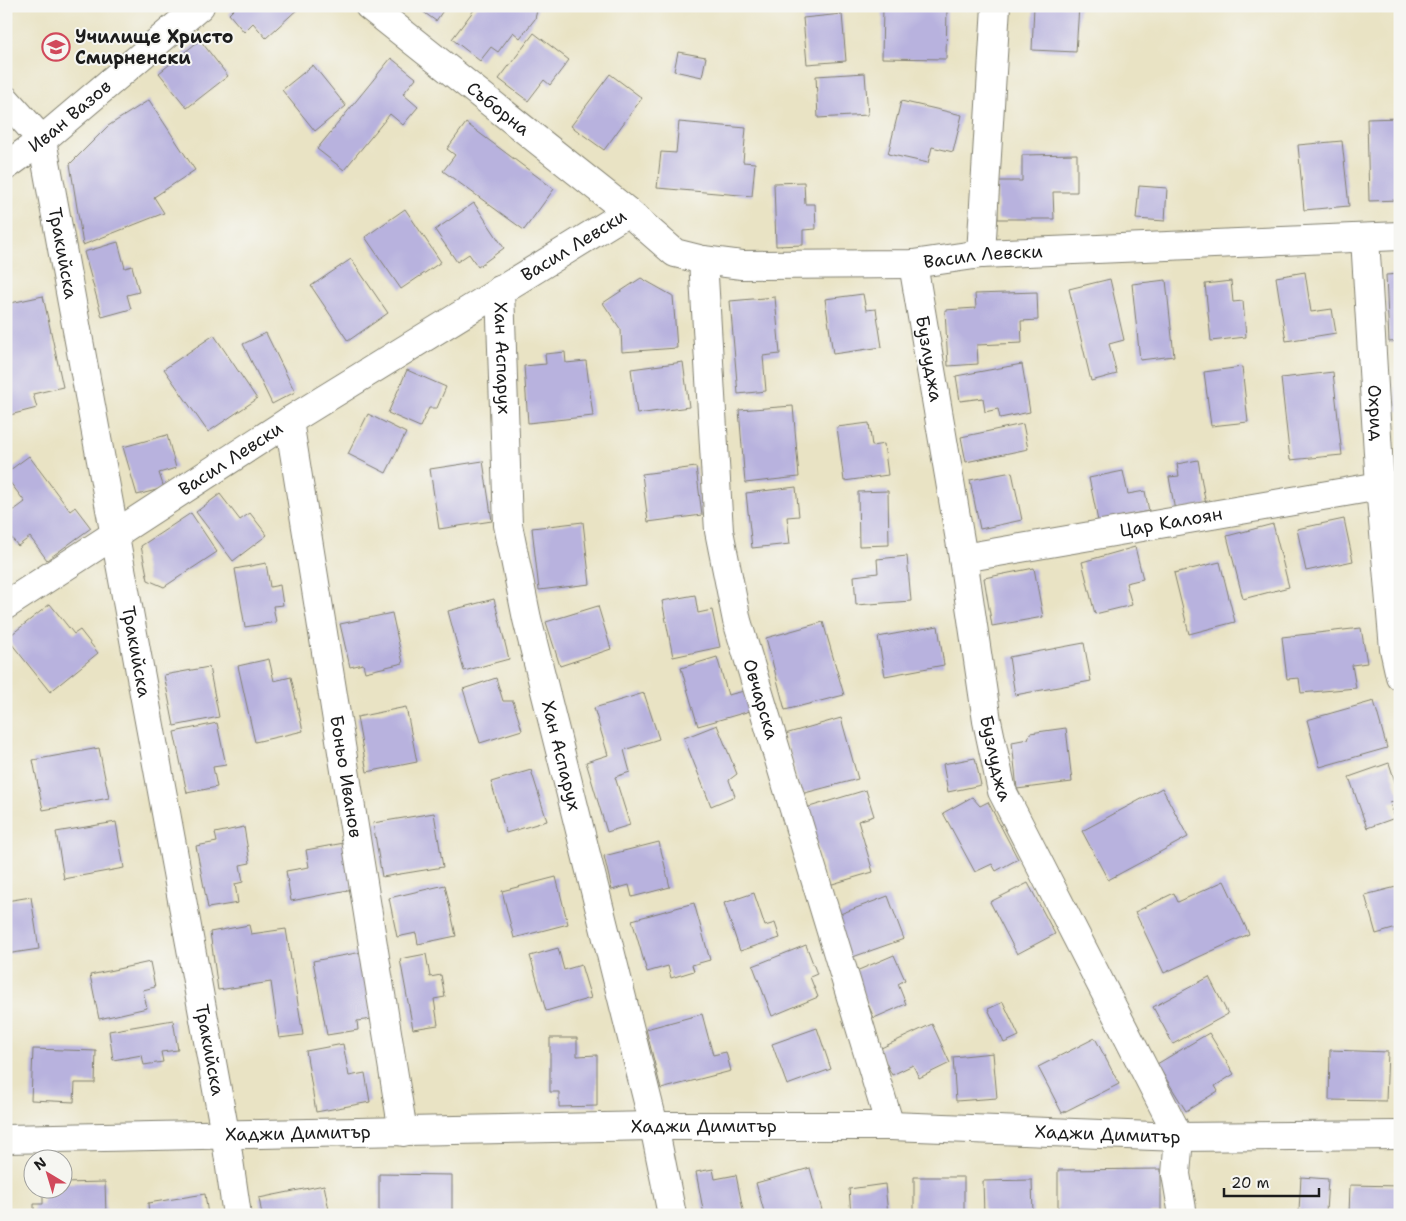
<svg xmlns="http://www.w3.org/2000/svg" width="1406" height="1221" font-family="'Shantell Sans',sans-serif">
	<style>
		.building { fill: #b8b2de }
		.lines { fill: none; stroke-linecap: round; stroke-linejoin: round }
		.minor-casing { stroke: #828070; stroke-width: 30 }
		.minor { stroke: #fff; stroke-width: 28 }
		.labels { text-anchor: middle; stroke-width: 4; stroke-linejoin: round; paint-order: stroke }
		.poi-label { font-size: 18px; font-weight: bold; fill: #1c1c1c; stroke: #f6f6f2; text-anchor: start }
		.street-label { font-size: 18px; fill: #1c1c1c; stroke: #f6f6f2 }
	</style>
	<rect width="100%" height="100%" fill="#f6f6f2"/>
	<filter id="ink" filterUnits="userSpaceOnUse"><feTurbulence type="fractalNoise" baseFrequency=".02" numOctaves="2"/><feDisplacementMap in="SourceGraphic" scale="10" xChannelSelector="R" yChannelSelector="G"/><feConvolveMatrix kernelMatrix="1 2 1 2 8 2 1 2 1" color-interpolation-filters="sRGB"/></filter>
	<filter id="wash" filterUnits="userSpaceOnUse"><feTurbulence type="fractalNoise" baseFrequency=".0096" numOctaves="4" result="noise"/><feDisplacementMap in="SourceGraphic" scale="20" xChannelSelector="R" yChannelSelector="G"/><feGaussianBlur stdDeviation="1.12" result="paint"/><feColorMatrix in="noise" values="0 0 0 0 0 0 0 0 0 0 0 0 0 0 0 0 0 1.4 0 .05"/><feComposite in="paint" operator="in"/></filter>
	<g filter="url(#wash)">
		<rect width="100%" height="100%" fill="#e9e3c4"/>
		<g id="blocks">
			<!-- building -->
			<path class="building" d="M237 6H301L266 38 253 23 244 32 229 14Z
				M415 6H446L436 21Z
				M477 6H538L535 19 520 38 513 32 498 52 491 47 480 61 452 39Z
				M883 6 947 8 946 59 882 58Z
				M1034 6H1079L1076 52 1032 50Z
				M842 14 846 61 807 64 803 18Z
				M534 33 569 60 550 85 544 80 528 101 499 79Z
				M200 40 228 76 187 108 159 73Z
				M678 52 706 57 702 77 674 71Z
				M391 58 416 78 403 94 418 107 403 125 390 114 344 170 317 149Z
				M313 65 346 106 315 131 282 90Z
				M865 73 868 115 818 118 816 76Z
				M610 74 642 98 604 150 571 126Z
				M149 100 195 170 154 197 164 213 83 245 70 164 108 126Z
				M901 101 962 115 953 152 932 147 928 163 888 154Z
				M1400 118V200L1369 201 1367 119Z
				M679 122 746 128 743 162 755 163 752 196 657 188 661 152 676 153Z
				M466 123 554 189 524 230 443 171 455 155 447 149Z
				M1342 141 1349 206 1304 210 1298 145Z
				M1077 154V192H1053L1054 219H998L997 181H1022V155Z
				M804 182 805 204H815L816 229 803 230V245L776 246 774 183Z
				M1139 186 1167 188 1165 221 1136 219Z
				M474 203 504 248 478 267 469 254 457 262 435 230Z
				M405 209 441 262 401 289 365 237Z
				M118 242 125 268 132 266 139 292 127 295 131 309 102 317 84 252Z
				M351 259 388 313 348 341 311 286Z
				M1305 272 1311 312 1332 309 1336 333 1286 341 1276 277Z
				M1400 274V341L1389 342 1386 275Z
				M641 278 673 296 677 348 622 352 621 330 603 303Z
				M1110 279 1124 340 1109 344 1117 374 1091 381 1069 289Z
				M1166 280 1174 356 1140 360 1132 284Z
				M1231 281 1233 302 1243 301 1246 337 1211 341 1205 284Z
				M1037 292 1038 320 1021 321 1022 343 977 345 978 364 948 366 945 310 976 308 975 294Z
				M863 294 866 310 876 309 882 347 833 354 825 299Z
				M43 296 63 387 33 394 37 408 6 416V304Z
				M775 297 780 354 763 356 766 391 738 394 730 301Z
				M266 333 295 392 272 404 243 344Z
				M214 335 257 399 208 432 164 369Z
				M565 352 566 363 586 361 593 416 528 423 524 366 546 364 545 354Z
				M683 362 689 407 637 414 631 369Z
				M1022 364 1030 412 1000 418 998 409 985 412 983 398 960 401 956 376Z
				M1242 367 1248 422 1211 426 1204 372Z
				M407 370 446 387 437 408H429L420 427 388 413Z
				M1333 372 1342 455 1290 460 1281 378Z
				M1395 387H1400V411H1397Z
				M793 406 799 477 745 483 739 410Z
				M368 414 406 433 386 473 348 454Z
				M869 423 872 446 884 444 888 475 844 481 837 427Z
				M1023 424 1028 449 966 462 961 437Z
				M167 435 176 468 159 473 164 488 137 495 123 447Z
				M29 456 70 511 75 507 91 528 47 560 30 537 18 546 6 531V516L25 502 6 477V473Z
				M1198 460 1206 505 1175 511 1169 477 1179 476 1177 464Z
				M483 461 492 521 439 529 430 469Z
				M696 467 702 515 648 522 642 474Z
				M1123 471 1128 494 1145 491 1149 511 1098 521 1089 478Z
				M1012 472 1022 520 980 529 970 480Z
				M796 487 799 516 787 517 790 544 752 548 746 493Z
				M888 491 889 545 859 546 858 492Z
				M220 494 240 520 250 513 267 535 233 561 196 512Z
				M191 513 217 552 164 587 148 580 141 546Z
				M1344 519 1353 561 1306 571 1297 529Z
				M583 522 590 584 539 590 532 528Z
				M1273 524 1289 587 1243 599 1227 536Z
				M1135 547 1143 579 1126 583 1132 605 1095 614 1082 562Z
				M907 556 911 601 856 605 854 576 878 573 877 559Z
				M1220 562 1235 622 1189 634 1174 573Z
				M266 563 270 587 280 585 283 605 273 606 276 622 245 627 235 569Z
				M1034 568 1043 617 992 626 984 578Z
				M695 595 698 613 712 610 720 647 673 657 662 601Z
				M494 599 509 659 464 671 448 611Z
				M50 604 74 634 80 630 98 653 50 692 7 638Z
				M598 606 611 649 560 666 546 622Z
				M392 613 403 663 365 672 363 664 350 667 340 624Z
				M823 622 844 695 785 710 766 638Z
				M938 626 944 665 885 676 878 637Z
				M1361 628 1367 663 1352 665 1356 688 1301 693 1299 678 1287 679 1282 637Z
				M1084 643 1091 681 1015 695 1009 657Z
				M717 657 728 695 744 691 750 711 698 726 681 668Z
				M269 659 274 681 291 677 303 731 255 742 238 666Z
				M209 667 219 717 174 726 164 675Z
				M496 678 503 701H513L522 730 480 743 463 689Z
				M644 693 659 739 624 750 630 772 615 777 630 825 607 832 586 762 608 755 594 708Z
				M1374 701 1387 748 1320 767 1307 720Z
				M406 707 417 762 367 772 357 717Z
				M841 718 858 779 801 794 785 734Z
				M217 723 226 765 213 767 217 787 187 793 174 732Z
				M717 725 737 774 729 780 735 796 711 806 684 738Z
				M1066 728 1072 782 1017 789 1012 742 1028 739 1030 733Z
				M99 748 109 798 43 810 33 760Z
				M975 758 981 785 948 792 943 764Z
				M1389 763 1400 797V800L1390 803 1395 818 1367 828 1349 777Z
				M531 770 547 821 506 833 491 782Z
				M1162 788 1188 837 1108 880 1082 831Z
				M866 790 874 816 858 821 873 872 829 885 806 808Z
				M972 797 980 806 988 802 1018 859 996 871 992 864 975 872 943 813Z
				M434 813 443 867 382 877 373 823Z
				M116 822 124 868 64 879 56 832Z
				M244 827 250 863 240 865 243 882 235 884 238 903 208 908 196 846 217 842 215 833Z
				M659 842 670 887 632 897 629 885 612 890 604 856Z
				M344 843 353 889 291 901 286 871 309 867 306 850Z
				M556 877 568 924 514 938 502 891Z
				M1224 881 1249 934 1164 973 1135 912 1174 893 1178 902Z
				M1028 883 1055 934 1017 954 990 902Z
				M445 885 456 936 418 944 416 933 397 937 389 898Z
				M1400 886V927L1376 934 1365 895Z
				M754 893 765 926 775 923 780 938 740 951 724 903Z
				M888 896 904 939 847 959 832 917Z
				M31 897 39 949 6 954V901Z
				M694 903 710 960 692 965 694 971 671 978 668 966 647 972 632 920Z
				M249 925 251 934 286 929 303 1035 279 1038 271 982 218 990 210 932Z
				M806 945 817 974 810 977 818 997 772 1016 753 966Z
				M558 948 564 970 581 965 591 998 546 1011 530 956Z
				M362 952 372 1019 357 1021 358 1030 327 1035 313 961Z
				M426 954 430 977 441 975 445 997 434 999 438 1025 413 1029 400 959Z
				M894 955 905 980 898 984 906 1004 874 1018 854 972Z
				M150 962 155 987 143 990 147 1008 99 1019 90 975Z
				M1209 977 1228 1014 1173 1044 1153 1007Z
				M1003 1002 1019 1036 1004 1043 988 1009Z
				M702 1014 713 1055 726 1052 731 1071 661 1089 646 1029Z
				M173 1020 178 1050 161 1052 163 1062 144 1065 142 1055 113 1060 109 1031Z
				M932 1024 950 1063 919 1078 913 1065 892 1075 879 1049Z
				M817 1028 831 1069 787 1085 772 1044Z
				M1209 1033 1234 1074 1215 1086 1218 1091 1186 1111 1157 1064Z
				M550 1038H577V1056L597 1055V1106L559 1107V1092H550Z
				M1095 1038 1119 1084 1062 1113 1038 1067Z
				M343 1044 349 1076 365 1073 370 1102 316 1112 306 1051Z
				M33 1049 96 1051 95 1083H75L74 1102 31 1100Z
				M1330 1050 1388 1052 1386 1101 1329 1100Z
				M993 1053 997 1098 956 1101 953 1057Z
				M810 1168 822 1210 807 1215H765L756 1183Z
				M713 1169 715 1179 736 1175 744 1215H704L696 1172Z
				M1161 1169V1213H1148V1215H1058V1170Z
				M379 1174 452 1175V1215H379Z
				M914 1177H964V1215H914Z
				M1301 1177 1328 1179 1326 1212 1299 1211Z
				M1032 1180 1033 1215H984L983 1181Z
				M105 1182 106 1215H34V1204H43V1188H62V1183Z
				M885 1184 888 1215H851L849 1189Z
				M324 1185 330 1215H262L259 1198Z
				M1350 1185 1400 1186V1215H1349Z
				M205 1194 208 1215H149L148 1203Z"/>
		</g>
	</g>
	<g filter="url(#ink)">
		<use href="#blocks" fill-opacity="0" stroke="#828070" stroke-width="1"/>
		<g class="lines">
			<!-- minor casing -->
			<g class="minor-casing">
				<g id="minor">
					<path id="s1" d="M369 6 628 212"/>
					<path id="s2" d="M6 100 42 140 225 1133 237 1215"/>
					<path id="s3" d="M6 166 42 140 200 6"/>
					<path id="s4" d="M1365 238 1380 486 1394 649 1400 676"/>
					<path d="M981 254 996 6"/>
					<path id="s5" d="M703 260 719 531 737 621 890 1126"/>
					<path id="s6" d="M913 264 963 558 987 721 1002 791 1179 1137 1176 1174 1183 1215"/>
					<path id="s7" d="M500 290 508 525 527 619 654 1126 672 1215"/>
					<path id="s8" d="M289 421 403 1132"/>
					<path id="s9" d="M963 558 1380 486"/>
					<path id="s10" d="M6 605 289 421 628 212 675 253 703 260 742 265 913 264 981 254 1400 236"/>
					<path id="s11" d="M6 1139 654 1126H890L1179 1137 1400 1135"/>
				</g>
			</g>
			<!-- minor -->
			<use href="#minor" class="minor"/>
		</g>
	</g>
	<!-- icons -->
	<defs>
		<g id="school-ring" transform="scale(1.4375)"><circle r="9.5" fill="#f6f6f2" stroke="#d1495b" stroke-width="1.5"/><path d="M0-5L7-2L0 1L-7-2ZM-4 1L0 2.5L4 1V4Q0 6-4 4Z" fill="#d1495b"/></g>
	</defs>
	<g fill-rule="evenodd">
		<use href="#school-ring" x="56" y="47"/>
	</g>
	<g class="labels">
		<!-- poi labels -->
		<g class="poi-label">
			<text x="75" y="43">Училище Христо<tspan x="75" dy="21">Смирненски</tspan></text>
		</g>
		<!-- street labels -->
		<g class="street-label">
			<text dy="6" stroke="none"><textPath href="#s1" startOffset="165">Съборна</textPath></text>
			<text dy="6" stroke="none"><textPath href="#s3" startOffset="81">Иван Вазов</textPath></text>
			<text dy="6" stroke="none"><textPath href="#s10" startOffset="672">Васил Левски</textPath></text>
			<text dy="6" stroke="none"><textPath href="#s2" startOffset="169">Тракийска</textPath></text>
			<text dy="6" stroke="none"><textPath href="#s10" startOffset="1108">Васил Левски</textPath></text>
			<text dy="6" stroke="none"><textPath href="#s7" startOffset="68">Хан Аспарух</textPath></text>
			<text dy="6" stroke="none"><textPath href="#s6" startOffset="96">Бузлуджа</textPath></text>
			<text dy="6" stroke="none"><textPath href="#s4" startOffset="175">Охрид</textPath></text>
			<text dy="6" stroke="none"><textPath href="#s10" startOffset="268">Васил Левски</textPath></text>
			<text dy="6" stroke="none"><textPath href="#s9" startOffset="211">Цар Калоян</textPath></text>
			<text dy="6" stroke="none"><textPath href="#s2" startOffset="574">Тракийска</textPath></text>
			<text dy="6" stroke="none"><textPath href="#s5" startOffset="445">Овчарска</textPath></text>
			<text dy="6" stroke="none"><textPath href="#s7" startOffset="472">Хан Аспарух</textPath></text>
			<text dy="6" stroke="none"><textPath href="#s6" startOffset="501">Бузлуджа</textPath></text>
			<text dy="6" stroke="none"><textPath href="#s8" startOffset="360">Боньо Иванов</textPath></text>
			<text dy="6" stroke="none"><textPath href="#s2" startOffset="979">Тракийска</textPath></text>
			<text dy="6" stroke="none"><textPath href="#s11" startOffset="698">Хаджи Димитър</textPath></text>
			<text dy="6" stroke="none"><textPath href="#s11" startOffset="292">Хаджи Димитър</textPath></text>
			<text dy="6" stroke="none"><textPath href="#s11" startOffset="1102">Хаджи Димитър</textPath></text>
		</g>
	</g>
	<!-- margin -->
	<rect width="1406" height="1221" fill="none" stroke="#f6f6f2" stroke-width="25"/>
	<!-- north arrow -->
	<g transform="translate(48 1174) rotate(322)"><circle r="24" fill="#f6f6f2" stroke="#9f9f9c"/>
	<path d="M0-4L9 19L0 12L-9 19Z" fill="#d1495b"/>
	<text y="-8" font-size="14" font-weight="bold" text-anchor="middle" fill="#1c1c1c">N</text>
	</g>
	<!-- scale -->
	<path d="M1224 1188v8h95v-8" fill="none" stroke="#1c1c1c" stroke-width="2.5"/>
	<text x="1231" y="1188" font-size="15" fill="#1c1c1c" stroke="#f6f6f2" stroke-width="4" paint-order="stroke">20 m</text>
</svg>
